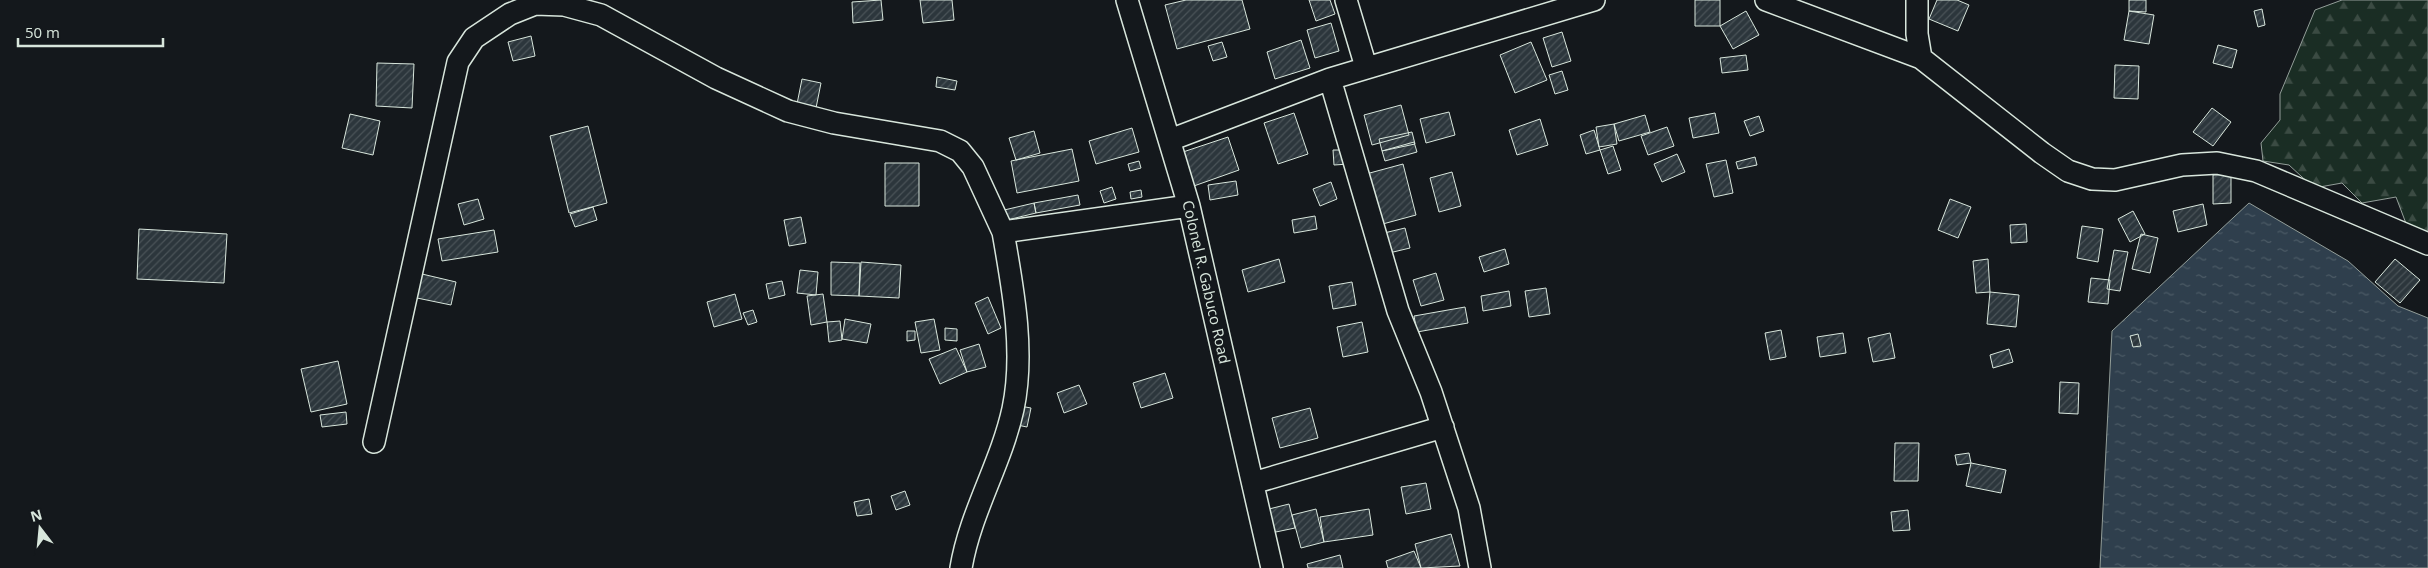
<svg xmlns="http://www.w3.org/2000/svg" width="2428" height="568" font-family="'Open Sans',sans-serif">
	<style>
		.forest { fill: url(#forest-firs); stroke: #939e99 }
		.water { fill: url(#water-ripples); stroke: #939e99 }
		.building { fill: url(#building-hatch); stroke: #d8e6dc }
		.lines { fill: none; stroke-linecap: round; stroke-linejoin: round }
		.minor-casing { stroke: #d8e6dc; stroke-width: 24 }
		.minor { stroke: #14181c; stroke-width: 21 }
		.labels { text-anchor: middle; stroke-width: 4; stroke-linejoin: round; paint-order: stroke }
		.street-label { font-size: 15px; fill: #d8e6dc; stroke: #14181c }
	</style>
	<defs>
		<pattern id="forest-firs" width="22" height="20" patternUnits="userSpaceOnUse" patternTransform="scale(1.25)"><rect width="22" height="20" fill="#1a2d24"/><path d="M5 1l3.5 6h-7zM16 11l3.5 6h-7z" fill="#3b4b43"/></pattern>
		<pattern id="water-ripples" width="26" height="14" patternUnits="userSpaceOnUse" patternTransform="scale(1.25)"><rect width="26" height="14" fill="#2f3f4d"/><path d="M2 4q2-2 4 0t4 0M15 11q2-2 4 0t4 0" fill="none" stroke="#4c5b66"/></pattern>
		<pattern id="building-hatch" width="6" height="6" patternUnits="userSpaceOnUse" patternTransform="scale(1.25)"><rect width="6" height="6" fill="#2c363c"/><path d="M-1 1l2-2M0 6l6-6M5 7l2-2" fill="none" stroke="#4a5358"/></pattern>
	</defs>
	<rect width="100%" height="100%" fill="#14181c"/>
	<!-- forest -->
	<path class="forest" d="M2342 0H2428V241L2410 234 2396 197 2362 203 2342 183 2314 188 2289 165 2263 161 2261 143 2280 120V94L2315 10Z"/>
	<!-- water -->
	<path class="water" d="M2249 203 2348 261 2398 306 2428 318V568H2100L2112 331Z"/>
	<!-- building -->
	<path class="building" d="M881 0 883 20 853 23 852 2Z
		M920 0H952L954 20 923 23Z
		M1186 0H1242L1250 29 1177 49 1165 5Z
		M1309 0H1330L1335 14 1316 21Z
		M1695 0H1720V26H1695Z
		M1937 0H1957L1969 5 1958 31 1929 19Z
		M2129 0H2146V12L2129 11Z
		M2262 9 2265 25 2258 27 2254 11Z
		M1746 11 1759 35 1733 49 1720 26Z
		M2129 11 2154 15 2149 44 2124 40Z
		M1331 23 1339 51 1315 58 1307 30Z
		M1562 32 1571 61 1552 67 1543 38Z
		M531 36 535 56 513 61 508 42Z
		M1301 40 1310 68 1275 79 1267 52Z
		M1222 42 1227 57 1213 61 1208 46Z
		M1531 42 1547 80 1515 93 1500 55Z
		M2218 45 2237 50 2232 68 2213 63Z
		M1746 55 1748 70 1722 73 1720 58Z
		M377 63 414 64 412 108 376 106Z
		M2115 65 2139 66 2138 99 2114 98Z
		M1562 71 1568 90 1555 94 1549 75Z
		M937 77 957 81 955 90 936 87Z
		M802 79 821 83 816 108 797 104Z
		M1401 105 1409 135 1372 145 1364 115Z
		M2212 108 2231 122 2213 146 2193 132Z
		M1449 112 1455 135 1426 143 1420 119Z
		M1294 113 1308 154 1278 164 1264 123Z
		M1715 113 1719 133 1693 138 1689 118Z
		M350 114 380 121 373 155 342 148Z
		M1645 115 1650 132 1619 141 1614 124Z
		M1759 116 1764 131 1750 136 1744 121Z
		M1540 119 1548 145 1517 155 1509 130Z
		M1614 124 1617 144 1599 147 1596 127Z
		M588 126 607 203 569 213 550 136Z
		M1667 127 1674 146 1648 155 1641 136Z
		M1132 128 1139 152 1096 164 1089 141Z
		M1594 130 1600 150 1586 154 1580 135Z
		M1034 131 1040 153 1016 160 1009 138Z
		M1412 132 1415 144 1382 151 1379 139Z
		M1228 137 1239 170 1191 187 1180 153Z
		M1414 142 1417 152 1385 161 1382 151Z
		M1613 146 1621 170 1608 174 1600 150Z
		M1072 149 1079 181 1017 193 1011 161Z
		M1333 150H1348L1349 164 1334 165Z
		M1677 154 1685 172 1662 182 1654 164Z
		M1755 157 1757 165 1738 169 1736 162Z
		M1726 160 1733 193 1714 197 1706 164Z
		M1139 161 1141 168 1130 171 1128 164Z
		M885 163H919V206H885Z
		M1403 164 1416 215 1379 225 1366 174Z
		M1452 172 1461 206 1439 212 1430 178Z
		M2231 174V203L2213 204V175Z
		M1236 181 1238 195 1210 200 1208 185Z
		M1331 182 1337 199 1320 206 1313 189Z
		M1112 187 1116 199 1104 203 1100 191Z
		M1141 190 1142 197 1131 199 1130 192Z
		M1078 195 1080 205 1036 213 1034 203Z
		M478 199 484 219 464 225 458 204Z
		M1950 199 1971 207 1958 238 1938 230Z
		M1034 203 1036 213 1003 221 1000 211Z
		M2203 204 2207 225 2178 232 2173 211Z
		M593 207 597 220 575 227 570 214Z
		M2133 211 2145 234 2130 242 2118 219Z
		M1315 216 1317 229 1294 233 1292 220Z
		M801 217 806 243 789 246 784 220Z
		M2026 224 2027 242 2011 243 2010 225Z
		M2082 226 2103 229 2098 262 2077 258Z
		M1405 228 1410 248 1389 253 1384 233Z
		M139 229 227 234 224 283 137 279Z
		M494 230 498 252 442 261 438 239Z
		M2141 234 2158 238 2150 273 2132 269Z
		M1505 249 1509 264 1484 272 1479 257Z
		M2114 250 2128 252 2120 291 2107 289Z
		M1279 259 1285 282 1248 292 1242 270Z
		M1988 259 1990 292 1976 293 1973 261Z
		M2395 259 2420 280 2400 303 2375 282Z
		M831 262 860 263 859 296 831 295Z
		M861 262 901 265 899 298 859 296Z
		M800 270 818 272 816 295 797 293Z
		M1436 273 1444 300 1421 306 1413 280Z
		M422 274 456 282 451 305 417 298Z
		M2091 278 2110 280 2108 304 2088 302Z
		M782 281 785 295 769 299 766 284Z
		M1352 282 1356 305 1333 309 1329 286Z
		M1546 288 1550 314 1529 317 1525 291Z
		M1509 291 1511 306 1483 311 1481 296Z
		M1990 292 2019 295 2016 327 1987 324Z
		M735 294 742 319 714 327 707 302Z
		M823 294 827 322 811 325 807 296Z
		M988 297 1001 328 988 334 975 303Z
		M1465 307 1468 323 1417 332 1414 316Z
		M753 310 757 322 748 325 743 313Z
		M845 319 871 324 867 343 842 339Z
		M934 319 940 350 921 353 915 322Z
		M840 321 842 340 829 342 827 322Z
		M1362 322 1368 352 1343 357 1337 327Z
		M945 328 957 329V341L945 340Z
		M1781 330 1786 357 1770 360 1765 333Z
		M907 331H915V340L907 341Z
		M1843 333 1846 353 1820 357 1817 337Z
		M1890 333 1895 358 1873 362 1868 338Z
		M2138 334 2141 346 2133 347 2130 336Z
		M979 344 986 367 967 372 960 350Z
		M956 348 967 372 940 384 929 359Z
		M2009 349 2013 362 1993 368 1990 355Z
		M338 361 347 404 311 412 301 369Z
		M1165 373 1173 398 1141 408 1133 383Z
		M2060 382 2079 383 2078 414 2059 413Z
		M1079 385 1087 404 1064 413 1057 393Z
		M1020 406 1031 408 1027 427 1017 425Z
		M1310 408 1318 438 1280 448 1272 418Z
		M346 412 347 424 322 427 320 415Z
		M1895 443H1919L1918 481H1894Z
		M1969 453 1971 463 1957 465 1955 455Z
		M1971 463 2006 470 2001 493 1966 486Z
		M1426 483 1431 509 1406 514 1401 487Z
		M905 491 910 505 896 510 891 496Z
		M869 499 872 514 857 516 854 502Z
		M1289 504 1295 528 1271 533 1265 510Z
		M1316 509 1324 542 1301 548 1292 515Z
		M1369 509 1373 535 1324 542 1320 517Z
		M1908 510 1910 530 1893 531 1891 512Z
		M1451 534 1460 566 1421 568 1415 544Z
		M1414 551 1421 568H1388L1386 561Z
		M1340 555 1343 568H1308L1307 564Z"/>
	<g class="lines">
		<!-- minor casing -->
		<g class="minor-casing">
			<path id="minor" d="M1127 0 1189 206 1272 568
				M1346 0 1366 67
				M1766 0 1921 58 2042 153 2068 171 2092 179 2115 180 2182 165 2217 163 2256 171 2428 244
				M1917 0V34L1921 58
				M1330 79 1398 311 1431 392 1469 508 1480 568
				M1170 140 1330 79 1594 0
				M374 442 458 62 474 38 510 14 535 4 564 5 601 15 716 78 788 111 834 123 940 141 960 151 973 167 1003 232 1189 206
				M1253 483 1443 427
				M961 568C970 513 1001 464 1013 409 1025 352 1013 289 1003 232"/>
		</g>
		<!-- minor -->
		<use href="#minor" class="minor"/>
	</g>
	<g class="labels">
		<!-- street labels -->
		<g class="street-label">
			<text transform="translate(1206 282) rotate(77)" y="5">Colonel R. Gabuco Road</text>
		</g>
	</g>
	<!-- north arrow -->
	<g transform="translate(40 528) rotate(344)" stroke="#14181c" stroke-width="4" paint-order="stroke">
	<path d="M0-4L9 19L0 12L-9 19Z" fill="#d8e6dc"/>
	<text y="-8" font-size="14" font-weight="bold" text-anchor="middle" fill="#d8e6dc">N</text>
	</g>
	<!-- scale -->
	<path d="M18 38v8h145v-8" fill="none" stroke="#d8e6dc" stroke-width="2.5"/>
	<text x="25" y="38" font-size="15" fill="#d8e6dc" stroke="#14181c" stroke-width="4" paint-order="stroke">50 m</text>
</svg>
